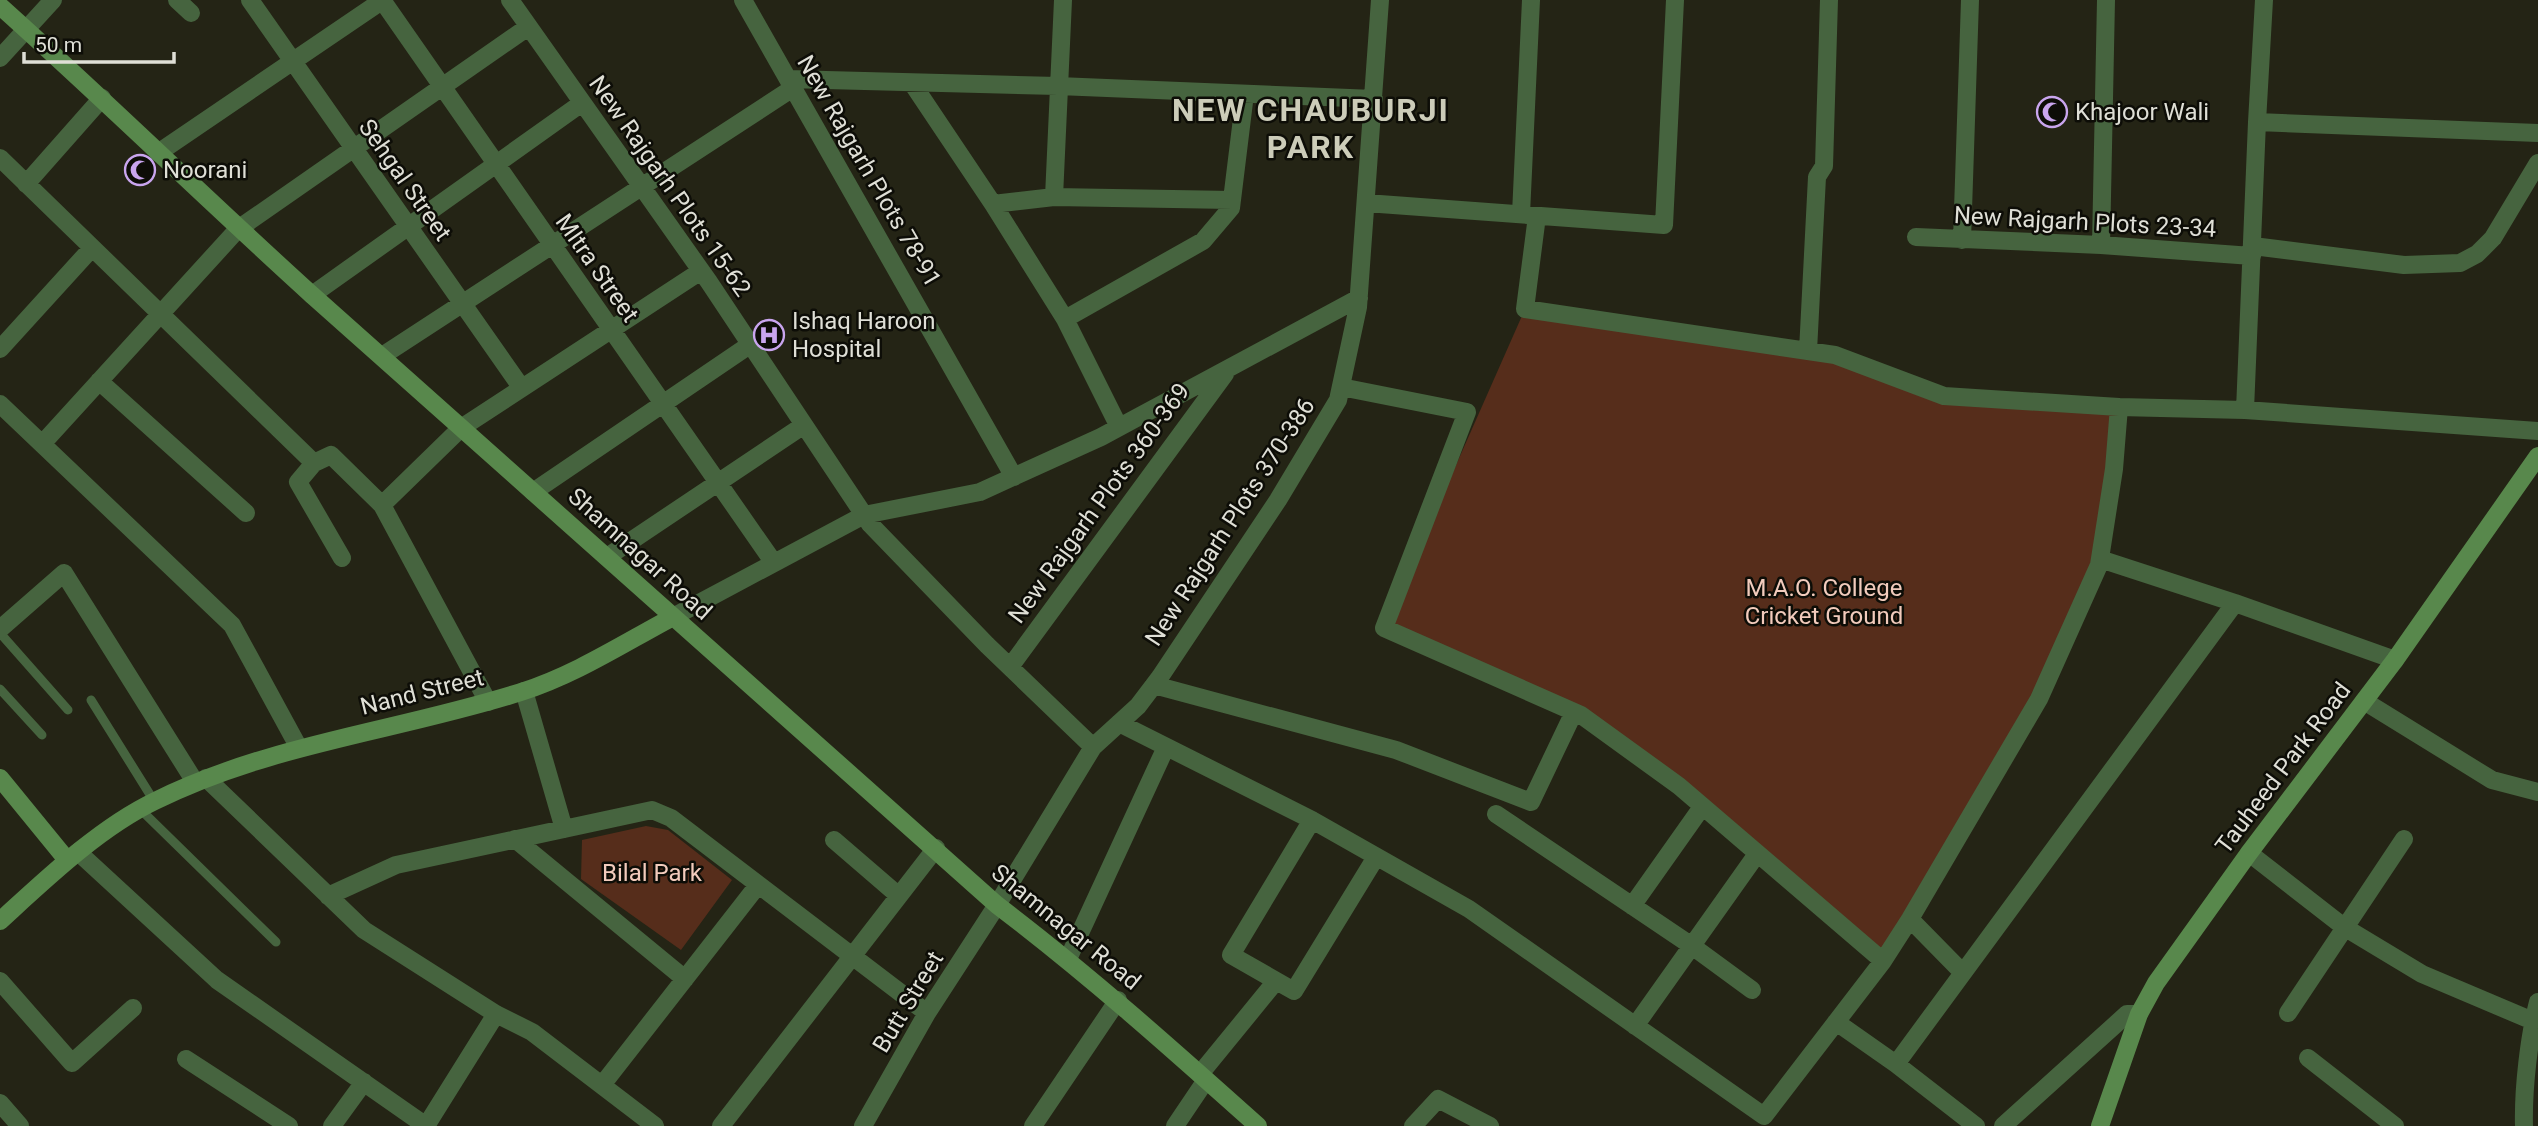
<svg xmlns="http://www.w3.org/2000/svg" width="2538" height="1126" font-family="Roboto,sans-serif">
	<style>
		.green { fill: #562d1b }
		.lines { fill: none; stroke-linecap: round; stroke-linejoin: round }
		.lane { stroke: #46643f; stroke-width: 9 }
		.street { stroke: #46643f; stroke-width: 18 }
		.secondary { stroke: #58884c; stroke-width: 18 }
		.labels { text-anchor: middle; stroke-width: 5; stroke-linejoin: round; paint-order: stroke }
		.poi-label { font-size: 24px; fill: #dfdfd6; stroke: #0d0d07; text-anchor: start }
		.street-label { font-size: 24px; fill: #dfdfd6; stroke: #0d0d07 }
		.park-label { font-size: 24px; fill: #f2cbbc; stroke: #0d0d07 }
		.district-label { font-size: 32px; font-weight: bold; letter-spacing: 2px; fill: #ccccb9; stroke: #0d0d07 }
	</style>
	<rect width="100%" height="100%" fill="#242415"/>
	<!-- green -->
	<path class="green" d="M1525 309 1835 355 1944 396 2119 407 2100 559 2039 699 1883 961 1574 712 1384 628Z
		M646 826 668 830 732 880 681 950 581 879 582 840Z"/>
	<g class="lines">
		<!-- lane -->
		<path class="lane" d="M0 633 68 710
			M0 689 42 735
			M91 700 154 801
			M140 809 276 942"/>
		<!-- street -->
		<path class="street" d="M177 0 191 13
			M250 0 521 387
			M382 0 774 563
			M510 0 709 282 870 524 987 645 1093 747
			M743 0 1014 477
			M0 58 53 0
			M788 79 1058 86 1374 99
			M912 83 993 204 1065 319 1119 427
			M2257 122 2538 133
			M158 153 383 0
			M0 158 314 463 298 482 342 558
			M26 184 102 98
			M1054 197 1063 0
			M1366 203 1664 225 1675 0
			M993 204 1054 197 1232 200
			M1521 214 1531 0
			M1537 216 1525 309 1835 355 1944 396 2119 407 2245 410 2538 431
			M1916 237 2101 245 2252 256
			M1962 240 1970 0
			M2101 245 2106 0
			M2253 246 2404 265 2460 263 2477 254 2493 238 2538 163
			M312 295 582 103
			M1065 319 1203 241 1231 208 1245 94
			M0 349 92 248
			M1808 351 1817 177 1824 166 1829 0
			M382 356 793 88
			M99 381 246 513
			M1341 387 1467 412 1384 628 1581 715 1679 786 1883 961
			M0 404 232 625 299 748
			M2245 410 2257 122 2264 0
			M42 444 238 229 528 27
			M314 463 331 455 382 505 488 702
			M533 492 751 344
			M382 505 461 428 701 271
			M607 557 804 425
			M2100 559 2235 603 2395 660
			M673 617 864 515 980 492 1101 437 1359 298
			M0 629 64 573 195 782
			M1010 667 1225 374
			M1154 685 1396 750 1531 802 1574 712
			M524 691 564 829
			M2364 701 2492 780 2538 792
			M1119 723 1312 820 1469 909 1764 1116 1883 961 1910 919 2039 699 2099 565 2114 469 2119 407
			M206 778 364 930 496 1014 532 1032 655 1126
			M1496 814 1692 946 1752 990
			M1312 820 1231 955 1294 991 1376 857
			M515 839 685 979
			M834 840 899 896
			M78 852 217 980 426 1126 496 1014
			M2249 853 2344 927 2422 974 2533 1021
			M328 896 396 865 652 810 671 818 927 1013
			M1632 906 1702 807
			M1910 919 1963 973
			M1068 959 1166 747
			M0 981 72 1063 133 1008
			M2288 1013 2404 839
			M1836 1022 1896 1064 2235 603
			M1635 1026 1757 854
			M2308 1058 2395 1126
			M186 1059 289 1126
			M1896 1064 1976 1126
			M1200 1074 1276 981
			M602 1085 758 885
			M0 1103 20 1126
			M332 1126 364 1082
			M721 1126 936 848
			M863 1126 927 1013 997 905 1093 747 1138 706 1160 677 1278 500 1338 400 1358 307 1380 0
			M1033 1126 1118 1000
			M1175 1126 1206 1080
			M1413 1126 1438 1099 1490 1126
			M2003 1126 2127 1014H2139
			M2524 1126C2523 1089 2529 1037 2538 1002"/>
		<!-- secondary -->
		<path class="secondary" d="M0 6C106 101 207 200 312 295L997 905C1088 974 1173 1050 1258 1126
			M0 778 67 860
			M0 921C46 879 99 828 155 801 272 743 399 731 521 692 575 675 624 643 673 617
			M2100 1126 2139 1014 2156 983 2249 853 2395 660 2538 456"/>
	</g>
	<!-- icons -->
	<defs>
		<g id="mosque-ring" transform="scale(1.575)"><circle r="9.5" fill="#0d0d07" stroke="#c9a5ee" stroke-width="1.5"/><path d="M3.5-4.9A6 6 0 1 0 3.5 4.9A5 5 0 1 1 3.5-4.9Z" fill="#c9a5ee"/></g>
		<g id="hospital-ring" transform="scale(1.575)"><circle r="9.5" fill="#0d0d07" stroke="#c9a5ee" stroke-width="1.5"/><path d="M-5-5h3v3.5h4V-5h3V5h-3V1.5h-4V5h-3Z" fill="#c9a5ee"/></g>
	</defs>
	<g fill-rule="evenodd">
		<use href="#mosque-ring" x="2052" y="112"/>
		<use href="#mosque-ring" x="140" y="170"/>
		<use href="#hospital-ring" x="769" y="335"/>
	</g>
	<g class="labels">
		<!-- poi labels -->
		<g class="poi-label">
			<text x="2075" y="120">Khajoor Wali</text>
			<text x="163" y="178">Noorani</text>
			<text x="792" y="329">Ishaq Haroon<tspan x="792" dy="28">Hospital</tspan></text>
		</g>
		<!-- street labels -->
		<g class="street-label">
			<text transform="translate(869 171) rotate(60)" y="8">New Rajgarh Plots 78-91</text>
			<text transform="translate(405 180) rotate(55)" y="8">Sehgal Street</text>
			<text transform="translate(670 186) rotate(55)" y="8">New Rajgarh Plots 15-62</text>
			<text transform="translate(2085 222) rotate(3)" y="8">New Rajgarh Plots 23-34</text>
			<text transform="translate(597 268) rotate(55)" y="8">MItra Street</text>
			<text transform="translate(1099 503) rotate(-54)" y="8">New Rajgarh Plots 360-369</text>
			<text transform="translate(1230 522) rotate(-57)" y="8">New Rajgarh Plots 370-386</text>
			<text transform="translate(640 554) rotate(42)" y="8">Shamnagar Road</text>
			<text transform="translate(422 692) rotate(-14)" y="8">Nand Street</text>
			<text transform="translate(2283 768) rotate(-53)" y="8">Tauheed Park Road</text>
			<text transform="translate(1066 927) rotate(39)" y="8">Shamnagar Road</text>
			<text transform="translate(908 1002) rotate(-59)" y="8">Butt Street</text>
		</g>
		<!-- park labels -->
		<g class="park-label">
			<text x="1824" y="596">M.A.O. College<tspan x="1824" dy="28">Cricket Ground</tspan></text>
			<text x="652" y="881">Bilal Park</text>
		</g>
		<!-- district labels -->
		<g class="district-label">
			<text x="1311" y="121">NEW CHAUBURJI<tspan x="1311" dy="37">PARK</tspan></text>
		</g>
	</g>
	<!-- scale -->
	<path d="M24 52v10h150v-10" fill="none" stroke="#dfdfd6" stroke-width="3.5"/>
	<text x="35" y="52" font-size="21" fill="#dfdfd6" stroke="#0d0d07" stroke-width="5" paint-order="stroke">50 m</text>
</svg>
